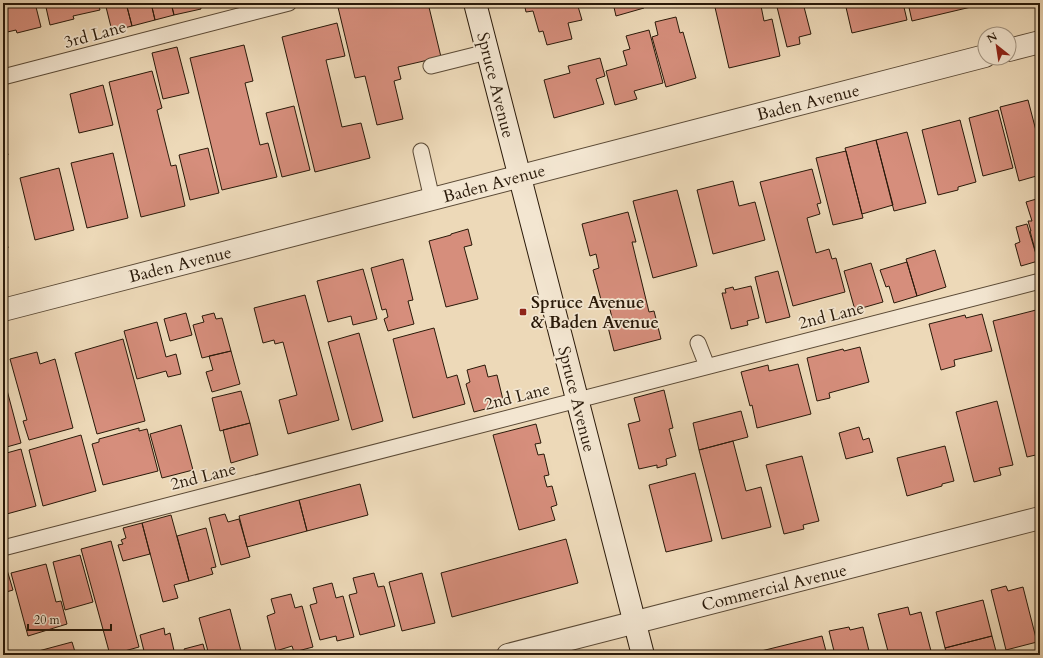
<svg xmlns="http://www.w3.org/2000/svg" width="1043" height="658" font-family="Cardo,serif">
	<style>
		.building { fill: #d68e7c; stroke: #291909 }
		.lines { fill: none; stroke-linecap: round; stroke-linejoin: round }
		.lane-casing { stroke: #5a4935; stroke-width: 17 }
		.street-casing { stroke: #5a4935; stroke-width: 24 }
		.secondary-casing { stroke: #291909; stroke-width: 24 }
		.lane { stroke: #f3e6d1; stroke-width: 15 }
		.street { stroke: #f3e6d1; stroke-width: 22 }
		.secondary { stroke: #f3e6d1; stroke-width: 22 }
		.poi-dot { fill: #8f2418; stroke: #f3e6d1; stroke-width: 1.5 }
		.labels { text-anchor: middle; stroke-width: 3.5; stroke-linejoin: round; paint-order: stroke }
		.street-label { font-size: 17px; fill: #291909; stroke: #f3e6d1 }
		.poi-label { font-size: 17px; font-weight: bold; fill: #291909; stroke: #f3e6d1; text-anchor: start }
	</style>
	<rect width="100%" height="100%" fill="#edd9b8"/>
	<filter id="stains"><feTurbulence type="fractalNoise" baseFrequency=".005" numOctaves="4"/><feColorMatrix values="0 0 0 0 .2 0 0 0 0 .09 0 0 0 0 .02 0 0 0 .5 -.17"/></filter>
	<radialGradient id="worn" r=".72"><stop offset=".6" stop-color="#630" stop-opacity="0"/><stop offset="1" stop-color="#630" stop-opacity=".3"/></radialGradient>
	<!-- building -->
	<path class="building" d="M3 3H35L41 27 17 33 16 30 3 33Z
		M45 3H98L100 10 73 16 74 19 50 25Z
		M105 3H126L132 26 112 31Z
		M126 3H151L155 20 132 26Z
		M151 3H171L174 15 155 20Z
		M171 3H200L201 9 174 15Z
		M337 3H428L441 57 398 67 401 79 394 81 403 119 377 125 365 76 355 78Z
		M524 3H577L582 20 568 23 572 39 547 45 543 31 539 32 533 11 526 12Z
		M613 3H642L644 8 616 16Z
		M714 3H766V5L761 6 764 21 772 19 780 56 729 68Z
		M776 3H803L811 34 799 37 800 44 787 47Z
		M845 3H903L907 20 852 33Z
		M908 3H970L971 7 912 21Z
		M676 17 680 33 683 32 696 78 666 87 652 37 658 35 655 22Z
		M337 23 345 56 326 60 342 127 361 123 370 158 315 172 282 37Z
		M649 30 663 83 634 91 637 99 615 105 606 71 627 65 623 51 630 49 626 36Z
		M244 45 253 81 245 83 260 145 268 143 277 177 222 190 190 58Z
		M177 47 189 93 163 99 152 53Z
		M600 58 605 76 596 79 604 104 554 118 544 80 570 73 568 66Z
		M152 71 162 108 157 110 171 166 176 165 185 206 141 217 109 82Z
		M103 85 113 125 79 133 70 94Z
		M1028 100 1040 146V175L1019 181 1000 107Z
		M294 106 310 170 282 177 266 113Z
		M998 110 1013 168 983 176 969 118Z
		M960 120 976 182 958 187V190L938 195 922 130Z
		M907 132 926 203 894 211 876 140Z
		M3 135 8 155 3 156Z
		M876 140 893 205 862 214 845 148Z
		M208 148 219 193 190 200 179 155Z
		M846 151 863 218 833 225 816 158Z
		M113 153 128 218 87 228 71 163Z
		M59 168 74 230 35 240 20 178Z
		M812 169 821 203 817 204 820 214 807 218 816 253 829 249 832 259 836 258 845 292 793 306 760 182Z
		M733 181 739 206 755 202 765 240 713 254 697 190Z
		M677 190 697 266 653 278 633 201Z
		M1040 198V260L1038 261 1030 231H1031L1028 221H1032L1026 202Z
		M628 212 636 242H632L649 312 654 311 661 339 614 351 606 319 612 318 609 305 603 307 593 270 599 268 596 254 590 256 582 224Z
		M1027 224 1038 261 1021 266 1015 244 1020 242 1016 227Z
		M3 225 8 248 3 249Z
		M468 229 472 245 464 247 478 299 446 307 429 241 451 235V234Z
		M935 250 946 287 917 296 906 259Z
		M403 259 413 300 408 301 414 324 388 331 384 319 388 317 386 309 382 310 371 268Z
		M907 262 917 296 894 303 889 286 886 287 880 270Z
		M871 263 883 302 855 310 844 271Z
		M363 269 377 319 353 325 351 316 328 322 317 281Z
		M778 271 790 317 766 323 755 277Z
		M751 286 759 318 747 321 748 325 731 329 722 293H726L725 289 733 287 734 290Z
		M305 295 339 420 288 434 279 400 297 395 283 342 275 344 274 340 263 343 254 308Z
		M1040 309V454L1027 457 993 321Z
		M186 313 192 335 170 341 164 319Z
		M214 313 216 319 222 318 231 351 202 358 193 325 204 322 202 316Z
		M982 314 992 351 954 360 955 366 941 370 929 324 965 315 966 318Z
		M157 322 166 357 176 354 181 374 168 377 166 371 137 379 124 331Z
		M434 328 447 378 457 375 465 404 413 418 393 339Z
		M359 333 383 421 352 430 328 342Z
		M123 339 145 421 97 434 75 353Z
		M860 347 869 382 829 393 830 398 817 401 807 358 843 349 844 351Z
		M231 351 240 384 212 392 206 372 213 370 209 356Z
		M37 352 40 364 55 359 73 428 29 440 23 421 27 420 10 359Z
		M798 364 811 414 757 428 752 405 750 406 741 372 768 365 769 371Z
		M485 365 488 377 497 375 504 404 474 412 466 384 470 382 467 370Z
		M3 375 21 443 3 448Z
		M664 390 673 428 669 429 676 456 666 459 667 465 657 468V465L639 469 628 424 640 421 634 398Z
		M241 391 250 423 220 431 212 398Z
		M997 401 1013 465 999 468 1001 475 974 482 956 412Z
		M741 411 748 437 699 450 693 423Z
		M250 423 258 455 231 463 223 430Z
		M536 424 541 443 535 444 538 455 544 454 549 475 544 476 547 487 552 486 557 505 551 507 555 520 519 530 493 435Z
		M181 425 193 470 162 478 150 434Z
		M859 427 863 440 869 438 873 452 846 459 839 433Z
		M139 428V431L147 429 158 471 103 485 92 444 99 442V439Z
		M81 435 96 491 43 506 29 450Z
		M733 441 746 491 761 487 771 527 722 539 699 450Z
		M945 446 954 481 942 484V486L907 496 897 458Z
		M21 449 36 506 3 515V454Z
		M802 456 819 521 803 525 804 529 784 534 766 465Z
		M695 473 712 541 666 552 649 485Z
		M360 484 368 515 307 531 299 500Z
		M299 500 307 531 247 547 239 516Z
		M225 514 228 522 239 519 250 557 221 565 209 518Z
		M171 515 189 581 174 585 178 598 163 602 142 523Z
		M142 523 150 554 123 561 118 545 123 544 121 540 126 538 123 528Z
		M206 528 216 567 211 568 213 574 189 581 177 536Z
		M566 539 578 583 452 617 441 573Z
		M111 541 139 647 110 655 81 549Z
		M80 555 93 602 65 610 53 562Z
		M3 563H5L13 590 3 593Z
		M46 564 56 602 61 601 67 624 28 636 11 573Z
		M374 573 378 587 384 586 395 626 360 635 349 595 357 593 353 578Z
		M422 573 435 623 402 631 389 582Z
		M332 583 336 598 343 596 354 637 337 641 336 636 320 640 310 605 317 603 313 588Z
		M1006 586 1008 591 1023 587 1037 642 1006 650 991 590Z
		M291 594 295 608 302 606 313 647 294 652 292 646 276 651 267 616 275 613 271 599Z
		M983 600 992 636 945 648 936 612Z
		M908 607 910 615 921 612 932 655H889L878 614Z
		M230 609 242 655H209L199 618Z
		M849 627 850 630 863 627 870 655H835L829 631Z
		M164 628 165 635 170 633 175 655H145L140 635Z
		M1040 635V653L1036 636Z
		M822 636 827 655H749V654Z
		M992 636 997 655H947L945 648Z
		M72 642 76 655H31V653Z
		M203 644 206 655H186L184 649Z"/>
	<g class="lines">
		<!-- lane casing -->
		<g class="lane-casing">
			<path id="lane" d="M431 66 487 52
				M3 77 289 3
				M421 151 432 199
				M698 343 707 366
				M3 548 1040 281"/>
		</g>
		<!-- street casing -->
		<g class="street-casing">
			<path id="street" d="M1009 50 1040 42
				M3 310 985 56
				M508 655 1040 518"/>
		</g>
		<!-- secondary casing -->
		<g class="secondary-casing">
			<path id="secondary" d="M475 3 643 655"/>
		</g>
		<!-- lane -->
		<use href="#lane" class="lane"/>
		<!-- street -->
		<use href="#street" class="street"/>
		<!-- secondary -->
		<use href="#secondary" class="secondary"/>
	</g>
	<!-- markers -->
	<rect class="poi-dot" x="519" y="308" width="8" height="8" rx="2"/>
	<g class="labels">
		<!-- street labels -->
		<g class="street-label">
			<text transform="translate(95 34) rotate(-15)" y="6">3rd Lane</text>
			<text transform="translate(496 85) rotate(76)" y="6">Spruce Avenue</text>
			<text transform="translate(808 102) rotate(-14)" y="6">Baden Avenue</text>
			<text transform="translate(494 183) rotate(-15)" y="6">Baden Avenue</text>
			<text transform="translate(180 264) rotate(-14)" y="6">Baden Avenue</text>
			<text transform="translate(831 315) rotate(-14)" y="6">2nd Lane</text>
			<text transform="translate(517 396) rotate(-14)" y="6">2nd Lane</text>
			<text transform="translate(577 399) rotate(76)" y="6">Spruce Avenue</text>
			<text transform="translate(203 476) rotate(-14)" y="6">2nd Lane</text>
			<text transform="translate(774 587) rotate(-14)" y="6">Commercial Avenue</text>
		</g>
		<!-- poi labels -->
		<g class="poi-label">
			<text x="531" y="308">Spruce Avenue<tspan x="531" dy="20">&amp; Baden Avenue</tspan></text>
		</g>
	</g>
	<!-- margin -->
	<rect width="1043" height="658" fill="none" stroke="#edd9b8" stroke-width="16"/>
	<rect x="4" y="4" width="1035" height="650" fill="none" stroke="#291909" stroke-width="2"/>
	<rect x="8" y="8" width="1027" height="642" fill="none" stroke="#291909"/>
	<!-- north arrow -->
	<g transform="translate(997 46) rotate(330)"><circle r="19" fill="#f3e6d1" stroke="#a29481"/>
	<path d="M0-3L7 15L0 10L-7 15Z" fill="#8f2418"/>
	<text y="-6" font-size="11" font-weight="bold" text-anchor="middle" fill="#291909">N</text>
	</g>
	<!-- scale -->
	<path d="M28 624v6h83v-6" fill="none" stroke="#291909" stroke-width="2"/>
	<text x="34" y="624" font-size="12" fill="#291909" stroke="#f3e6d1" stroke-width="3" paint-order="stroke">20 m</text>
	<rect width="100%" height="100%" filter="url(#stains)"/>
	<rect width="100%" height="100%" fill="url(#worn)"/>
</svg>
